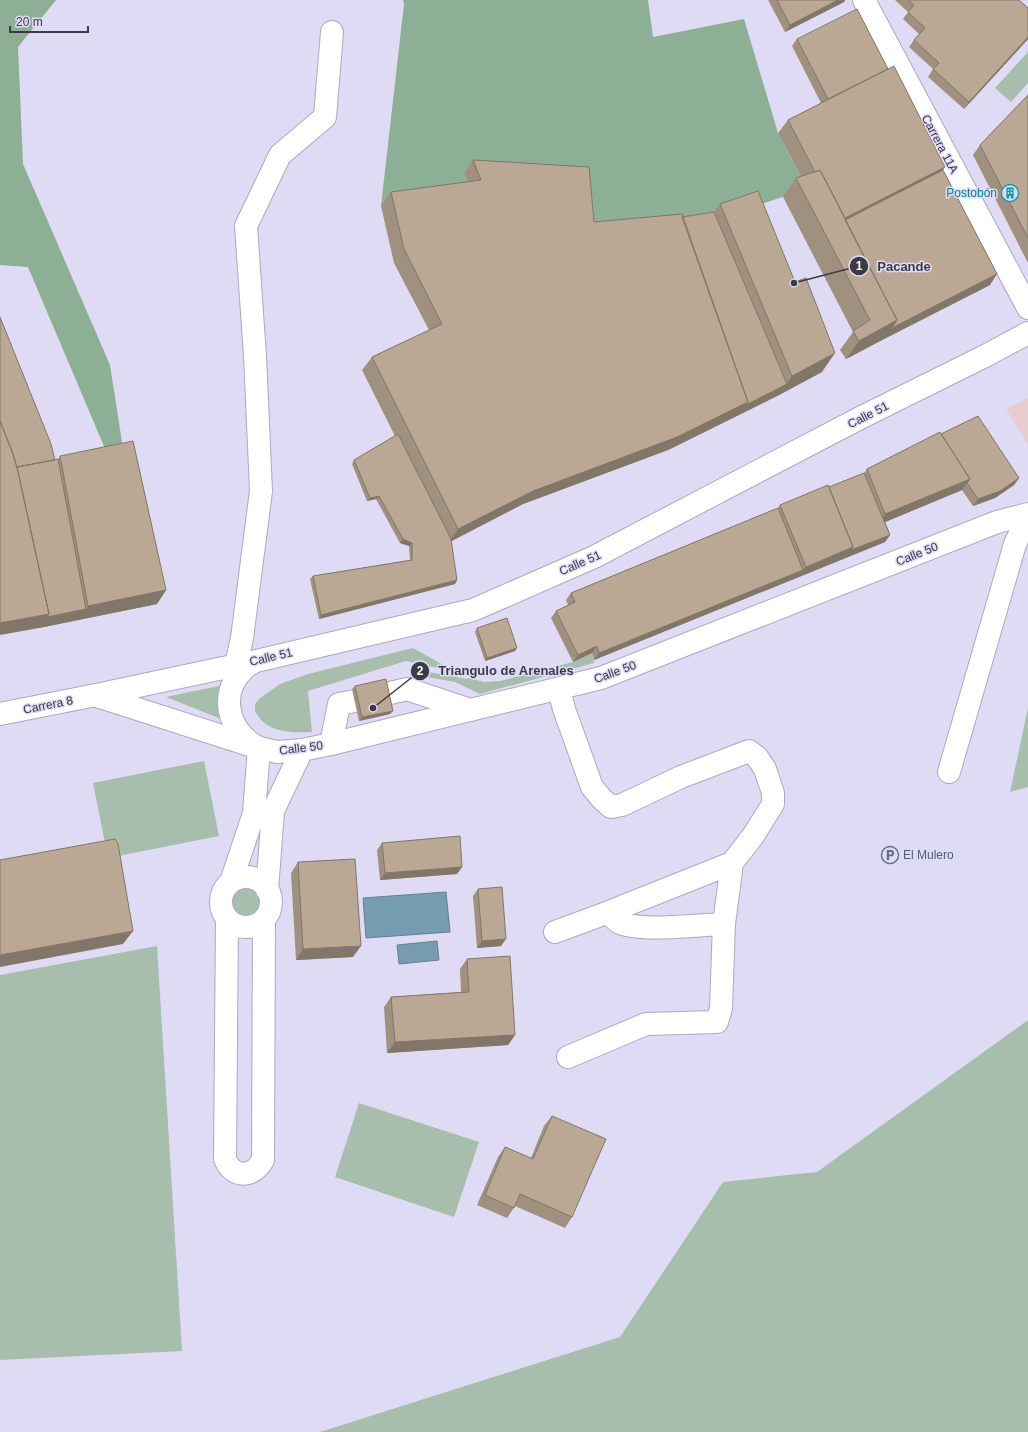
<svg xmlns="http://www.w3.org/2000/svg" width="1028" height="1432" font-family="Arial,sans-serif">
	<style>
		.industrial { fill: #e8cdd0 }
		.green { fill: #a6beab }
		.forest { fill: #8daf95 }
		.water { fill: #759cb1; stroke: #647f90 }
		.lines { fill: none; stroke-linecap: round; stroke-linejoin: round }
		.minor-casing { stroke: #aca8c1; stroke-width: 24 }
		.major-casing { stroke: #aca8c1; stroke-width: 24 }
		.minor { stroke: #fff; stroke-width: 22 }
		.major { stroke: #fff; stroke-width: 22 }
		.wall { fill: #a0907f }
		.shaded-wall { fill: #827668 }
		.building { fill: #baa894; stroke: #827668 }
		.labels { text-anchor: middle; stroke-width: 3; stroke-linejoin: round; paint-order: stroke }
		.street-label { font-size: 12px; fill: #3c3a44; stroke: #dfdbf5 }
		.culture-label { font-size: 12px; fill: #0d838f; stroke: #dfdbf5; text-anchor: end }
		.service-label { font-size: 12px; fill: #4e5e75; stroke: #dfdbf5; text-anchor: start }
		.leader { fill: none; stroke: #3c3a44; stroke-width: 1.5 }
		.callout-dot { fill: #3c3a44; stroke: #dfdbf5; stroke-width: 1.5 }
		.mark-label { font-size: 12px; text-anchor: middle; font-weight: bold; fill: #fff }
		.callout-label { font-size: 13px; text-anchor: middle; font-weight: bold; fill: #3c3a44; stroke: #dfdbf5; stroke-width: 3; stroke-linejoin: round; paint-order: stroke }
	</style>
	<rect width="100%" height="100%" fill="#dfdbf5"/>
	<!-- industrial -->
	<path class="industrial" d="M1028 398V444L1006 409Z"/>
	<!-- green -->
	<path class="green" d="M1028 52V83L1011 102 995 88Z
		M413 648 456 672 406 661 308 691 312 732C290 733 266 733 255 711V704L260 698 280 684 308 674Z
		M592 653 594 663 480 694 455 682 415 675 412 669 467 679 468 678 484 682 500 681 573 662Z
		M228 684 221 719 166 697Z
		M1028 708V787L1010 792Z
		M204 761 219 836 108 858 93 783Z
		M247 886 260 895 259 910 245 917 232 909 233 893Z
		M157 946 182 1351 0 1360V975Z
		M1028 1020V1432H320L620 1337 723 1182 817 1172Z
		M359 1103 479 1142 454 1217 335 1177Z"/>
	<!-- forest -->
	<path class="forest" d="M0 0H56L18 47 23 164 110 365 124 455 109 458 28 267 0 265Z
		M403 0H648L653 37 744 19 778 133 807 189 706 222 584 236 464 174 471 194 381 206 404 4Z"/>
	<!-- water -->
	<path class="water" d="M446 892 450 932 366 938 363 898Z
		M437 941 439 960 399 964 397 945Z"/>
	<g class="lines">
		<!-- minor casing -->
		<g class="minor-casing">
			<path id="minor" d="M864 0 1028 308
				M236 665 242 638 261 491 255 356 246 226 280 155 325 117 332 32
				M559 689 564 709 592 787 602 799 611 807 622 805 681 777 749 751 757 757 765 769 773 793V804L753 836 732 863 724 924 721 1008 717 1022 646 1024 568 1057
				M386 694 407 689 470 710
				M331 744 339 704 355 701
				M949 772 1015 544 1028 517
				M221 902a25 25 0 1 1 50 0a25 25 0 1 1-50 0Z
				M231 882 254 813 259 748
				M267 890 273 811 302 750
				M609 912C612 916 615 921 620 923 643 932 698 925 724 924
				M227 919 225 1159C233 1179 253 1178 263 1160L264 919
				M555 932 609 912 732 863"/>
		</g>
		<!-- major casing -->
		<g class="major-casing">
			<path id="major" d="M97 696 259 748 277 752 302 750 331 744 601 678 997 522 1028 514
				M0 714 96 695 256 661 473 610 594 557 860 418 987 355 1028 333
				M254 745C228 729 219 693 243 670 246 666 252 663 256 661"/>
		</g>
		<!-- minor -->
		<use href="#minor" class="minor"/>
		<!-- major -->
		<use href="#major" class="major"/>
	</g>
	<!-- wall -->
	<path class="wall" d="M768 0H845L844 2 785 32Z
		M895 0H1019L1028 8V39L964 109 928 77 933 69 909 47 914 40 919 34 903 19 908 12Z
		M797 39 888 69 945 167 943 170 990 285 884 339 846 359 840 350 853 332 783 197 796 178 801 177 778 133 788 120 821 103 792 46Z
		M1028 95V263L973 155 980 145Z
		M473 160 594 222 682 217 714 212 720 204 822 372 779 395 668 450 523 504 451 541 457 580 455 584 319 619 310 579 313 576 410 560 409 546 400 543 376 499 367 501 352 464 354 460 395 436 362 370 372 357 429 330 394 263 381 206 391 192 467 182 464 174Z
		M941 434 1019 478 1014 485 995 498 973 506 962 490 885 522 890 535 885 542 594 660 592 653 573 662 551 618 556 611 568 605 566 600 571 593 778 508 780 505 829 487 864 473 867 469Z
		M60 456 166 590 157 604 39 628 55 460 58 459Z
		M477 628 515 651 485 661 475 632Z
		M355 686 390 714 359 721 352 689Z
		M382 843 462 867 457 874 380 880 377 850Z
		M298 862 353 957 296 960 291 873Z
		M478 889 501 946 477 948 473 896Z
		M467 959 515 1035 508 1045 387 1053 384 1007 391 997 461 992 460 969Z
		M552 1116 572 1217 565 1228 515 1206 507 1218 477 1205 498 1157 505 1147 531 1158 544 1126Z"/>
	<!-- shaded-wall -->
	<path class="shaded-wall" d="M838 0H845L844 2 785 32 790 25Z
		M1028 37V39L964 109 969 102Z
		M945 167 936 180 840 229V221Z
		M997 274 990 285 884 339 846 359 859 341 897 320Z
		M835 353 822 372 779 395 739 415 746 405 787 384 792 376Z
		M748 402 739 415 668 450 523 504 448 543 458 529 533 491Z
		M1019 478 1014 485 995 498 973 506 978 499Z
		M970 479 962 490 878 525 885 514Z
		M379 496 376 499 367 501 370 498Z
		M890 535 885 542 594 660 599 653 803 570 806 567 853 547Z
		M403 539 412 543 409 546 400 543Z
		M457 580 455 584 319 619 321 615Z
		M166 590 157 604 39 628 0 635V623L49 614 86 609 88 606Z
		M597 646 592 653 573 662 578 655Z
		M517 648 515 651 485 661 487 658Z
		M393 711 390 714 359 721 362 717Z
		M462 867 457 874 380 880 385 873Z
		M133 931 123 944 0 967V955Z
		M506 939 501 946 477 948 482 941Z
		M361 946 353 957 296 960 303 949Z
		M515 1035 508 1045 387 1053 395 1042Z"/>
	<!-- building -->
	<path class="building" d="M777 0H838L790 25Z
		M908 0H1019L1028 8V37L969 102 933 69 939 63 914 40 925 28 908 12 914 5Z
		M857 9 888 69 828 99 797 39Z
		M894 66 945 167 845 218 820 170 815 172 788 120Z
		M1028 95V238L980 145Z
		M473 160 589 167 594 222 682 214 748 402 677 437 533 491 458 529 372 357 442 324 404 249 391 192 481 180Z
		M820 170 897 320 859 341 853 331 870 320 796 178Z
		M943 170 997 274 892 328 897 320 845 220Z
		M758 191 795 282 806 278 835 353 792 376 720 204Z
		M714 212 787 384 746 405 748 402 682 217Z
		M0 317 51 444 55 460 17 467 13 454 0 421Z
		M978 416 1019 478 1000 491 978 499 967 483 970 479 941 434Z
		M0 421 13 454 18 472 49 614 0 623Z
		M940 432 970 479 885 514 867 469Z
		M398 434 451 539 457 580 321 615 313 576 412 560V543L403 539 379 496 370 498 354 460Z
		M133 441 166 590 88 606 60 456Z
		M58 459 86 609 47 617 49 614 17 467Z
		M864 473 890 535 851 550 853 547 829 487Z
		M828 485 853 547 806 567 780 505Z
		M778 508 803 570 599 653 597 646 578 655 556 611 575 602 571 593Z
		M507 618 517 648 487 658 477 628Z
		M386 679 393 711 362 717 355 686Z
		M460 836 462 867 385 873 382 843Z
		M115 839 118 844 133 931 0 955V860Z
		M355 859 361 946 303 949 298 862Z
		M502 887 506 939 482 941 478 889Z
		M510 956 515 1035 395 1042 391 997 469 992 467 959Z
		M552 1116 606 1139 572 1217 520 1194 514 1208 485 1195 505 1147 533 1159Z"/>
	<!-- icons -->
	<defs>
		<g id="building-ring" transform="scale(0.9)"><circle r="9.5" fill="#dfdbf5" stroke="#0f9aa8" stroke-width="1.5"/><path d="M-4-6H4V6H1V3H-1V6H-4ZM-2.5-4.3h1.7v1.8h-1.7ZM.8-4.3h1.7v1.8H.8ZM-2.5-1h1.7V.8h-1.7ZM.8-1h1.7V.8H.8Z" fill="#0f9aa8"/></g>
		<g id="parking-ring" transform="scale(0.9)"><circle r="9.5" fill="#dfdbf5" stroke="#5c6f8a" stroke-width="1.5"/><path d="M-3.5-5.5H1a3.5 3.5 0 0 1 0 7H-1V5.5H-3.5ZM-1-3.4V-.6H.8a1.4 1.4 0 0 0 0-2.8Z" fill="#5c6f8a"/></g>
	</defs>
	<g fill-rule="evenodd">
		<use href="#building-ring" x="1010" y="193"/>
		<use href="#parking-ring" x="890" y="855"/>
	</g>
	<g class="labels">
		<!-- street labels -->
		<g class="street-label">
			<text transform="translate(940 144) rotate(62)" y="4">Carrera 11A</text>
			<text transform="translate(868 415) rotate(-27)" y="4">Calle 51</text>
			<text transform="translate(917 554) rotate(-22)" y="4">Calle 50</text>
			<text transform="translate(580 563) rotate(-24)" y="4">Calle 51</text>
			<text transform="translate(271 657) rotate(-13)" y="4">Calle 51</text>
			<text transform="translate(615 672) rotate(-20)" y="4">Calle 50</text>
			<text transform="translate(48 705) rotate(-11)" y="4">Carrera 8</text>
			<text transform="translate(301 748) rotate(-7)" y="4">Calle 50</text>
		</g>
		<!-- culture labels -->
		<g class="culture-label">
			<text x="997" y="197">Postobón</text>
		</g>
		<!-- service labels -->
		<g class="service-label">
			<text x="903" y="859">El Mulero</text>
		</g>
	</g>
	<!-- callouts -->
	<path class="leader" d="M794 283L859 266M373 708L420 671"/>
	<g class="callout-dot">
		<circle cx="794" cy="283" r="4"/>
		<circle cx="373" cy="708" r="4"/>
		<circle cx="859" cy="266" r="10"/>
		<circle cx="420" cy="671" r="10"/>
	</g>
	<g class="mark-label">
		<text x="859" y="270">1</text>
		<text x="420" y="675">2</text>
	</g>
	<g class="callout-label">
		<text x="904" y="271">Pacande</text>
		<text x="506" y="675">Triangulo de Arenales</text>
	</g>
	<!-- scale -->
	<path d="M10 26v6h78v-6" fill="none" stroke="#3c3a44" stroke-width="2"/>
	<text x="16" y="26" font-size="12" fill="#3c3a44" stroke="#dfdbf5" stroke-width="3" paint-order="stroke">20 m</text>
</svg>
